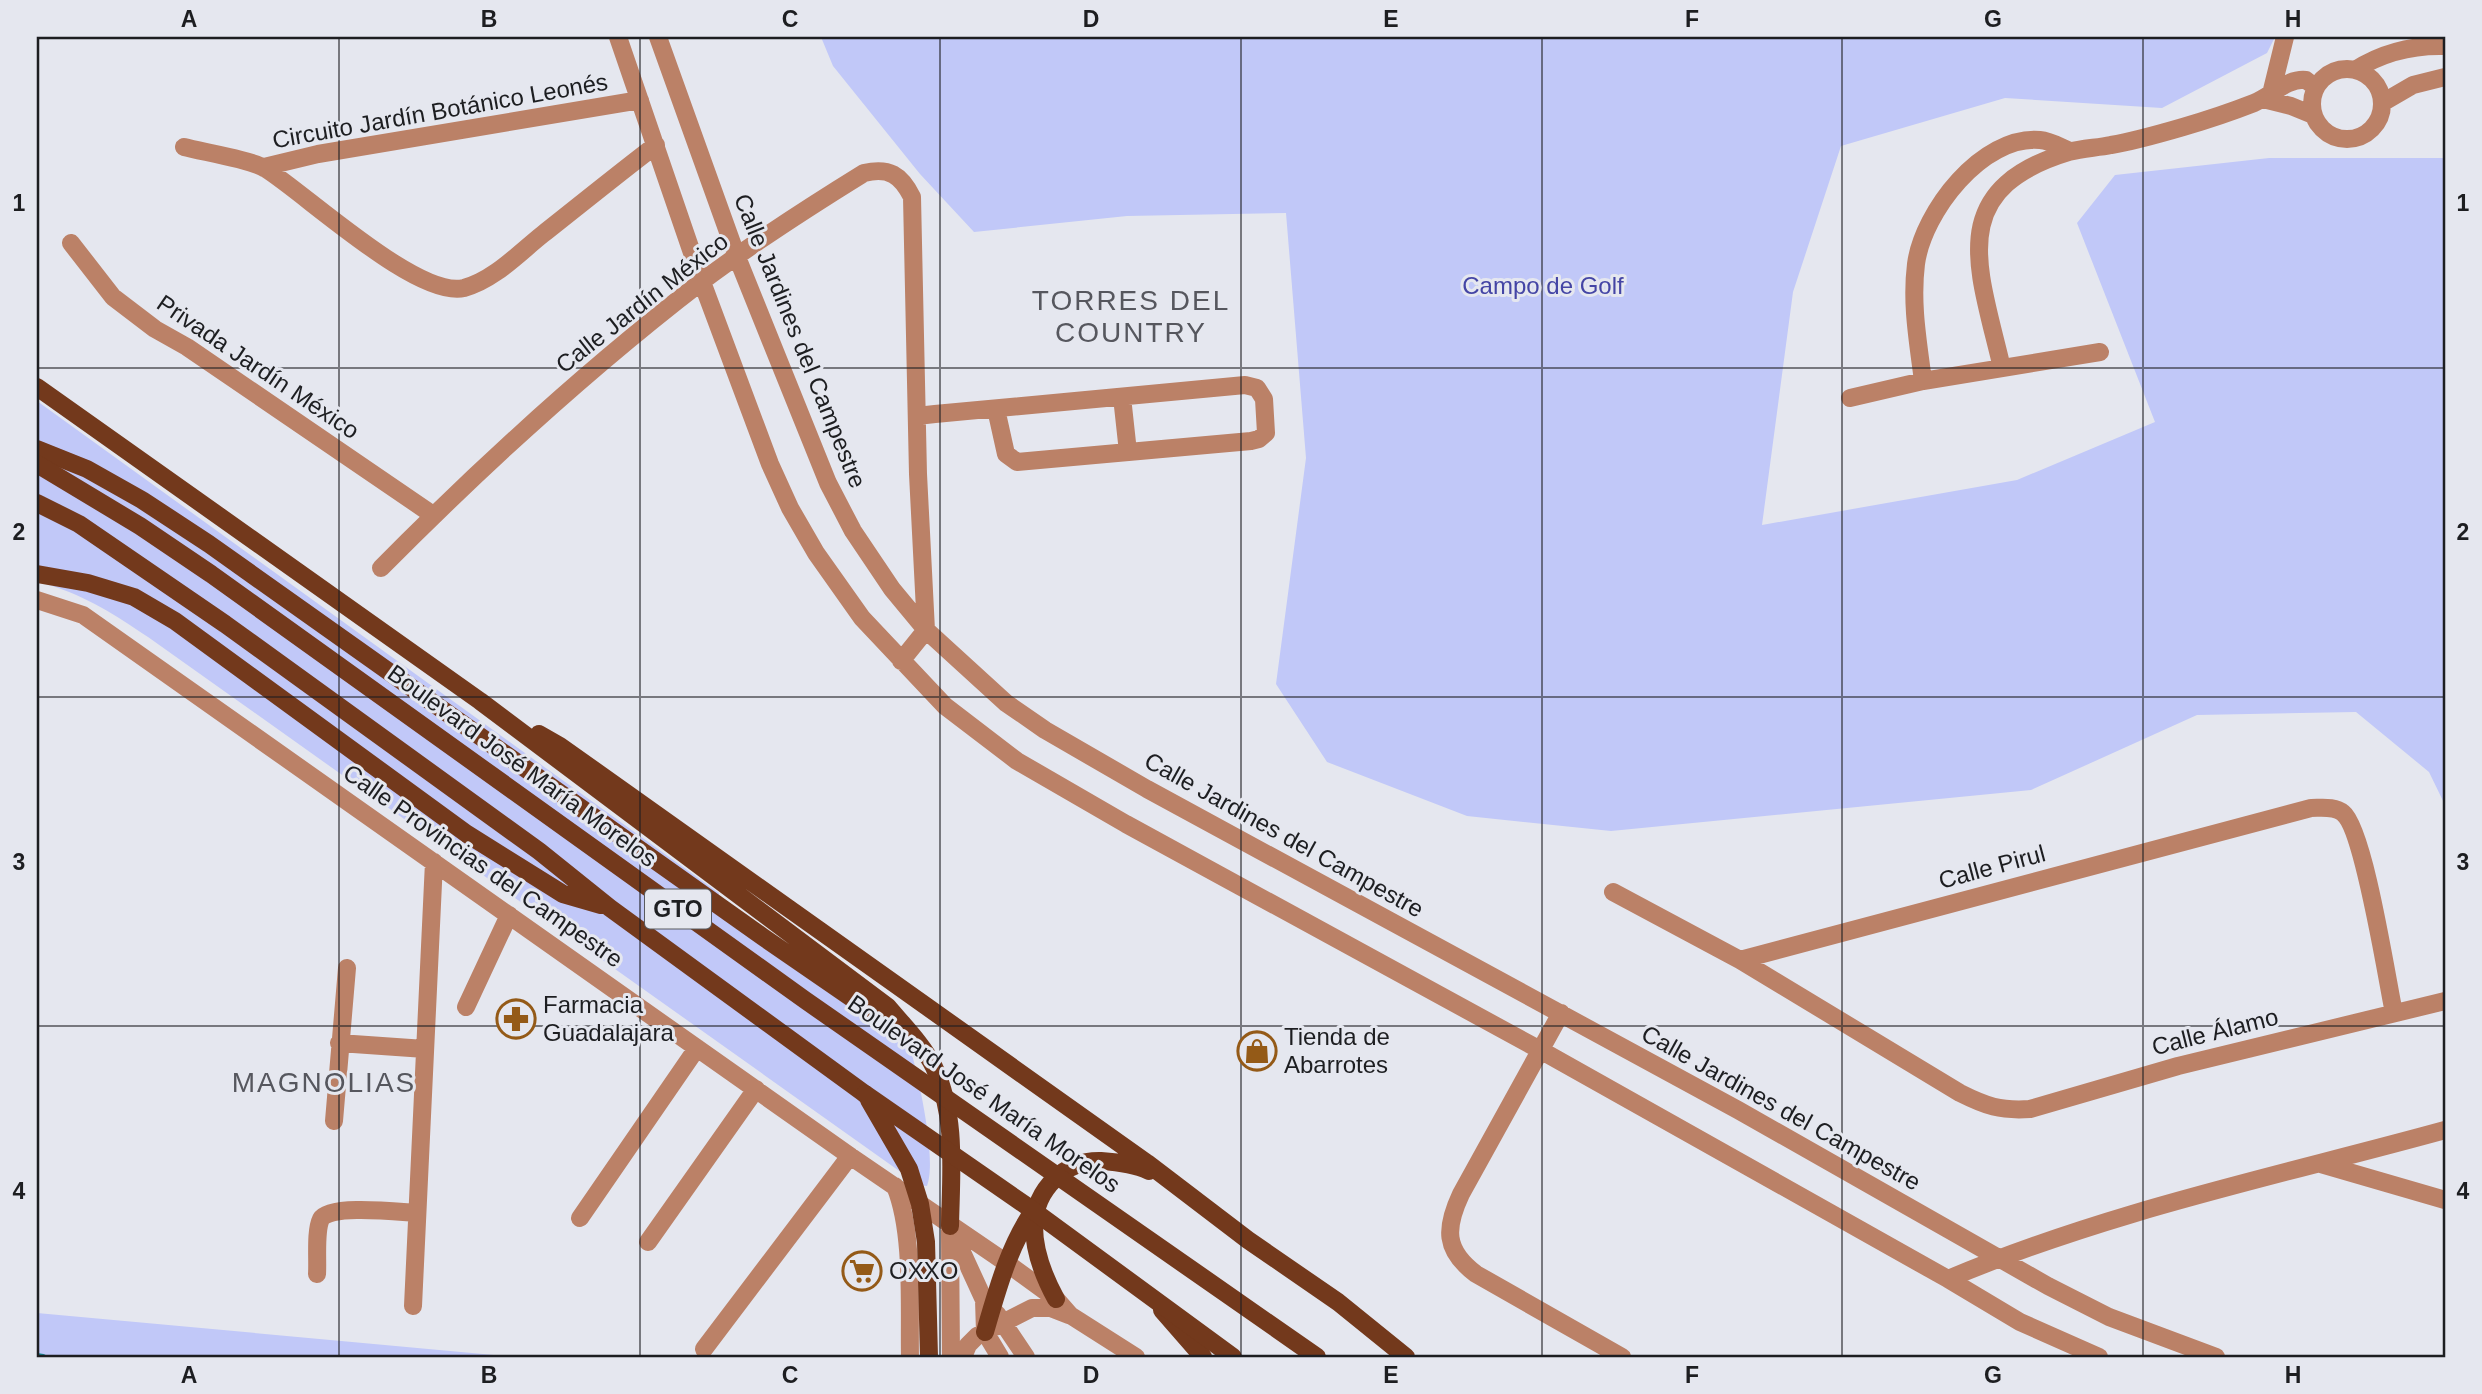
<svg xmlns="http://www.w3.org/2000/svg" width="2482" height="1394" font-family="Helvetica,sans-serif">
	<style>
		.green { fill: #c1c8f8 }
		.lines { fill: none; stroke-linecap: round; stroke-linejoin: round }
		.stream { stroke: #178a98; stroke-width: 6 }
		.minor { stroke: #bb8167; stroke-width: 18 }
		.major { stroke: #73391c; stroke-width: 18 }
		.major-bridge { stroke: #73391c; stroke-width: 18 }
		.grid { fill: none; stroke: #1d1e21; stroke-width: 2; stroke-opacity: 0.55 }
		.labels { text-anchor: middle; stroke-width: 6; stroke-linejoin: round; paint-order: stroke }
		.shield { fill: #e5e7ef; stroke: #595a5f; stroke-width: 2 }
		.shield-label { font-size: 23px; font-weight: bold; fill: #1d1e21 }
		.street-label { font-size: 24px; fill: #1d1e21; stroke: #e5e7ef }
		.park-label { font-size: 24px; fill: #4445a5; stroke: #e5e7ef }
		.poi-label { font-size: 24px; fill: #1d1e21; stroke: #e5e7ef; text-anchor: start }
		.quarter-label { font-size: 28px; letter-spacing: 2px; fill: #56575e; stroke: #e5e7ef }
		.neatline { fill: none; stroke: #1d1e21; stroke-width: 2.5 }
		.grid-label { font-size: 23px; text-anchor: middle; font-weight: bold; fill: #1d1e21 }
	</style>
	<rect width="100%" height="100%" fill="#e5e7ef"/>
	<!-- green -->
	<path class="green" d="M821 37H2275L2267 53 2162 108 2005 98 1841 146 1793 292 1762 525 2017 480 2155 422 2077 223 2115 175 2269 158H2445V805L2429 772 2356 712 2197 715 2031 790 1611 831 1467 816 1327 762 1276 684 1306 458 1286 213 1127 216 974 232 920 174 833 66Z
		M37 401 719 893V897L589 822 911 1051C919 1079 937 1160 927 1186L919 1185 148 637C115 615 88 597 49 585L147 599 37 569Z
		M37 1313 516 1357H37Z"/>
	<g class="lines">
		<!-- stream -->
		<path class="stream" d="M37 1356 43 1357"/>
		<!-- minor -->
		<path class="minor" d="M618 37 702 282 770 464 790 508 816 553 862 618 945 706 1017 761 1126 824 1542 1051 1948 1279 2020 1322 2099 1357
			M658 37 737 257 828 483 853 531 892 589 926 630 1006 703 1045 730 1147 789 1738 1110 2048 1286 2109 1317 2216 1357
			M2312 104a35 35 0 1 1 70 0a35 35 0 1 1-70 0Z
			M2355 70C2383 52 2412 45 2445 46
			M2271 94 2285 37
			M2263 99 2291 106 2313 115
			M2382 103 2413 85 2445 77
			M184 147C203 152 253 160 266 169 307 195 418 299 464 288 494 280 519 253 543 234 581 204 618 174 656 145
			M264 167 318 154 640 100
			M71 243 113 297 155 329 187 347 433 515
			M2002 368C1979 269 1943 190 2069 152 2082 148 2097 148 2111 145 2135 141 2159 134 2183 127 2207 120 2231 112 2254 103 2271 96 2287 78 2306 80L2315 87
			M1923 381C1918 341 1911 304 1916 264 1923 212 1982 135 2040 140 2051 141 2060 147 2070 151
			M1122 397 1128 452
			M1850 398 1923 381 2100 352
			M917 416 935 414 1245 385 1257 388 1264 399 1266 433 1259 439 1251 441 1017 462 1006 454 996 409
			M381 568C482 466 588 369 701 282 753 243 809 207 864 173 889 167 901 175 912 197L918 474 926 630 901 661
			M37 600 83 615 850 1156 1008 1264 1056 1299 1070 1315 1136 1357
			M1613 892 1740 960 1960 1093C1986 1106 2000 1111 2030 1109L2178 1066 2445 1001
			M1740 960 2311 808C2322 808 2335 806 2343 813 2364 829 2387 980 2394 1013
			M466 1007 509 915
			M1561 1013 1461 1194C1445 1228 1444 1250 1476 1274L1622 1357
			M339 1043 425 1049
			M334 1121 347 968
			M2321 1164 2445 1200
			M895 1186C914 1232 909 1307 910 1357
			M580 1218 697 1048
			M950 1226 984 1300 985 1332 1000 1357
			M950 1231 951 1357
			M648 1242 756 1089
			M317 1274C318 1260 315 1231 321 1219 329 1204 399 1212 417 1213
			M1948 1279C2108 1211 2278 1176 2445 1130
			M413 1306 434 862
			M997 1314 1026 1357
			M704 1349 850 1156
			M963 1357 968 1345 977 1336 1032 1308H1051L1069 1315"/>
		<!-- major -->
		<path class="major" d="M37 387 480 701 888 1007C904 1026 923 1045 934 1067 957 1116 951 1173 950 1226
			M37 449 87 469 142 500 209 544 763 937 901 1032
			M37 503 79 524 225 624 539 851 610 908 865 1094
			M37 574 88 583 134 597 175 621 467 834 563 894 601 905
			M539 734 560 746 1147 1163 1248 1240 1338 1302 1406 1357
			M1056 1299C1044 1277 1034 1252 1034 1226 1035 1189 1065 1160 1101 1161 1117 1162 1135 1164 1149 1171
			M1162 1310 1203 1357
			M985 1332C997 1291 1009 1245 1034 1210"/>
		<!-- major-bridge -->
		<path class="major-bridge" d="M37 464 140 526 211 574 805 1000 1317 1357
			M865 1094 1031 1209 1233 1357
			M869 1100 909 1169 920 1204 926 1242 929 1357"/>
	</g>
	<!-- grid -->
	<path class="grid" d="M339 37V1357M640 37V1357M940 37V1357M1241 37V1357M1542 37V1357M1842 37V1357M2143 37V1357M37 368H2445M37 697H2445M37 1026H2445"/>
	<!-- icons -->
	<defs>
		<g id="pharmacy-ring" transform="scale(2.0125)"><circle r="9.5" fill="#e5e7ef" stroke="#945a17" stroke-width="1.5"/><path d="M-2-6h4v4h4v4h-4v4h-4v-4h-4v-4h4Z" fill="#945a17"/></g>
		<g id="shop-ring" transform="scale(2.0125)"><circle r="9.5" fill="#e5e7ef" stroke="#945a17" stroke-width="1.5"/><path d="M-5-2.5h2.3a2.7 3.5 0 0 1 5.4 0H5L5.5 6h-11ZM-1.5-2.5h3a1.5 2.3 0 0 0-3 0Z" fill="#945a17"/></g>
		<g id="supermarket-ring" transform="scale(2.0125)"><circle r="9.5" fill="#e5e7ef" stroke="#945a17" stroke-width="1.5"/><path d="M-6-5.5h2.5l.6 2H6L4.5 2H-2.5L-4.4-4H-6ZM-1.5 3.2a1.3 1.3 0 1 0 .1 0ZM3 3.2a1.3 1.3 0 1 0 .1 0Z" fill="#945a17"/></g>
	</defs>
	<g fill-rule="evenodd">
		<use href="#pharmacy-ring" x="516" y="1019"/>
		<use href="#shop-ring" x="1257" y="1051"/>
		<use href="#supermarket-ring" x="862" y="1271"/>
	</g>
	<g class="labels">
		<!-- shield labels -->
		<rect class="shield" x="645" y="889.5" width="66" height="39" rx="5"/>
		<g class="shield-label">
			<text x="678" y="917">GTO</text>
		</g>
		<!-- street labels -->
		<g class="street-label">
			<text transform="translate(440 111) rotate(-10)" y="8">Circuito Jardín Botánico Leonés</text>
			<text transform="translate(642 303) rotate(-38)" y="8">Calle Jardín México</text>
			<text transform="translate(800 341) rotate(68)" y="8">Calle Jardines del Campestre</text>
			<text transform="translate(258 367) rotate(34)" y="8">Privada Jardín México</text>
			<text transform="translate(522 766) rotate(36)" y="8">Boulevard José María Morelos</text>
			<text transform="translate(1284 835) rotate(29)" y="8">Calle Jardines del Campestre</text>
			<text transform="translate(483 866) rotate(35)" y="8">Calle Provincias del Campestre</text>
			<text transform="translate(1992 867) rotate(-15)" y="8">Calle Pirul</text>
			<text transform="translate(2215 1032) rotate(-14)" y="8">Calle Álamo</text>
			<text transform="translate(984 1094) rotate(35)" y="8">Boulevard José María Morelos</text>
			<text transform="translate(1781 1108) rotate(29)" y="8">Calle Jardines del Campestre</text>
		</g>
		<!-- park labels -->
		<g class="park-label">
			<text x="1543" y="294">Campo de Golf</text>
		</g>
		<!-- poi labels -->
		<g class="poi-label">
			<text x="543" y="1013">Farmacia<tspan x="543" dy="28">Guadalajara</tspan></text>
			<text x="1284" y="1045">Tienda de<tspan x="1284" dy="28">Abarrotes</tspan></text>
			<text x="889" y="1279">OXXO</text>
		</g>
		<!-- quarter labels -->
		<g class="quarter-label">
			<text x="1131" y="310">TORRES DEL<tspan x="1131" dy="32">COUNTRY</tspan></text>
			<text x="324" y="1092">MAGNOLIAS</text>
		</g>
	</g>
	<!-- border -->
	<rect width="2482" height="1394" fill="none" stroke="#e5e7ef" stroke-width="77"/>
	<rect x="38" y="38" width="2406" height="1318" class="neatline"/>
	<g class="grid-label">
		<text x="189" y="27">A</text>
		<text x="489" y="27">B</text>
		<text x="790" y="27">C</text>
		<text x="1091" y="27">D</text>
		<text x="1391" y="27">E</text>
		<text x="1692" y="27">F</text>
		<text x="1993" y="27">G</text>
		<text x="2293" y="27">H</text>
		<text x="19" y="211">1</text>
		<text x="2463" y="211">1</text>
		<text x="19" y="540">2</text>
		<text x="2463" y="540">2</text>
		<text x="19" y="870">3</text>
		<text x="2463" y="870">3</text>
		<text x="19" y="1199">4</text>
		<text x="2463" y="1199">4</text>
		<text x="189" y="1383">A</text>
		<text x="489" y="1383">B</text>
		<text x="790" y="1383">C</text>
		<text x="1091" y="1383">D</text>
		<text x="1391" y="1383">E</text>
		<text x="1692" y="1383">F</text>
		<text x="1993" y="1383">G</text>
		<text x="2293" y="1383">H</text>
	</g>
</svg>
